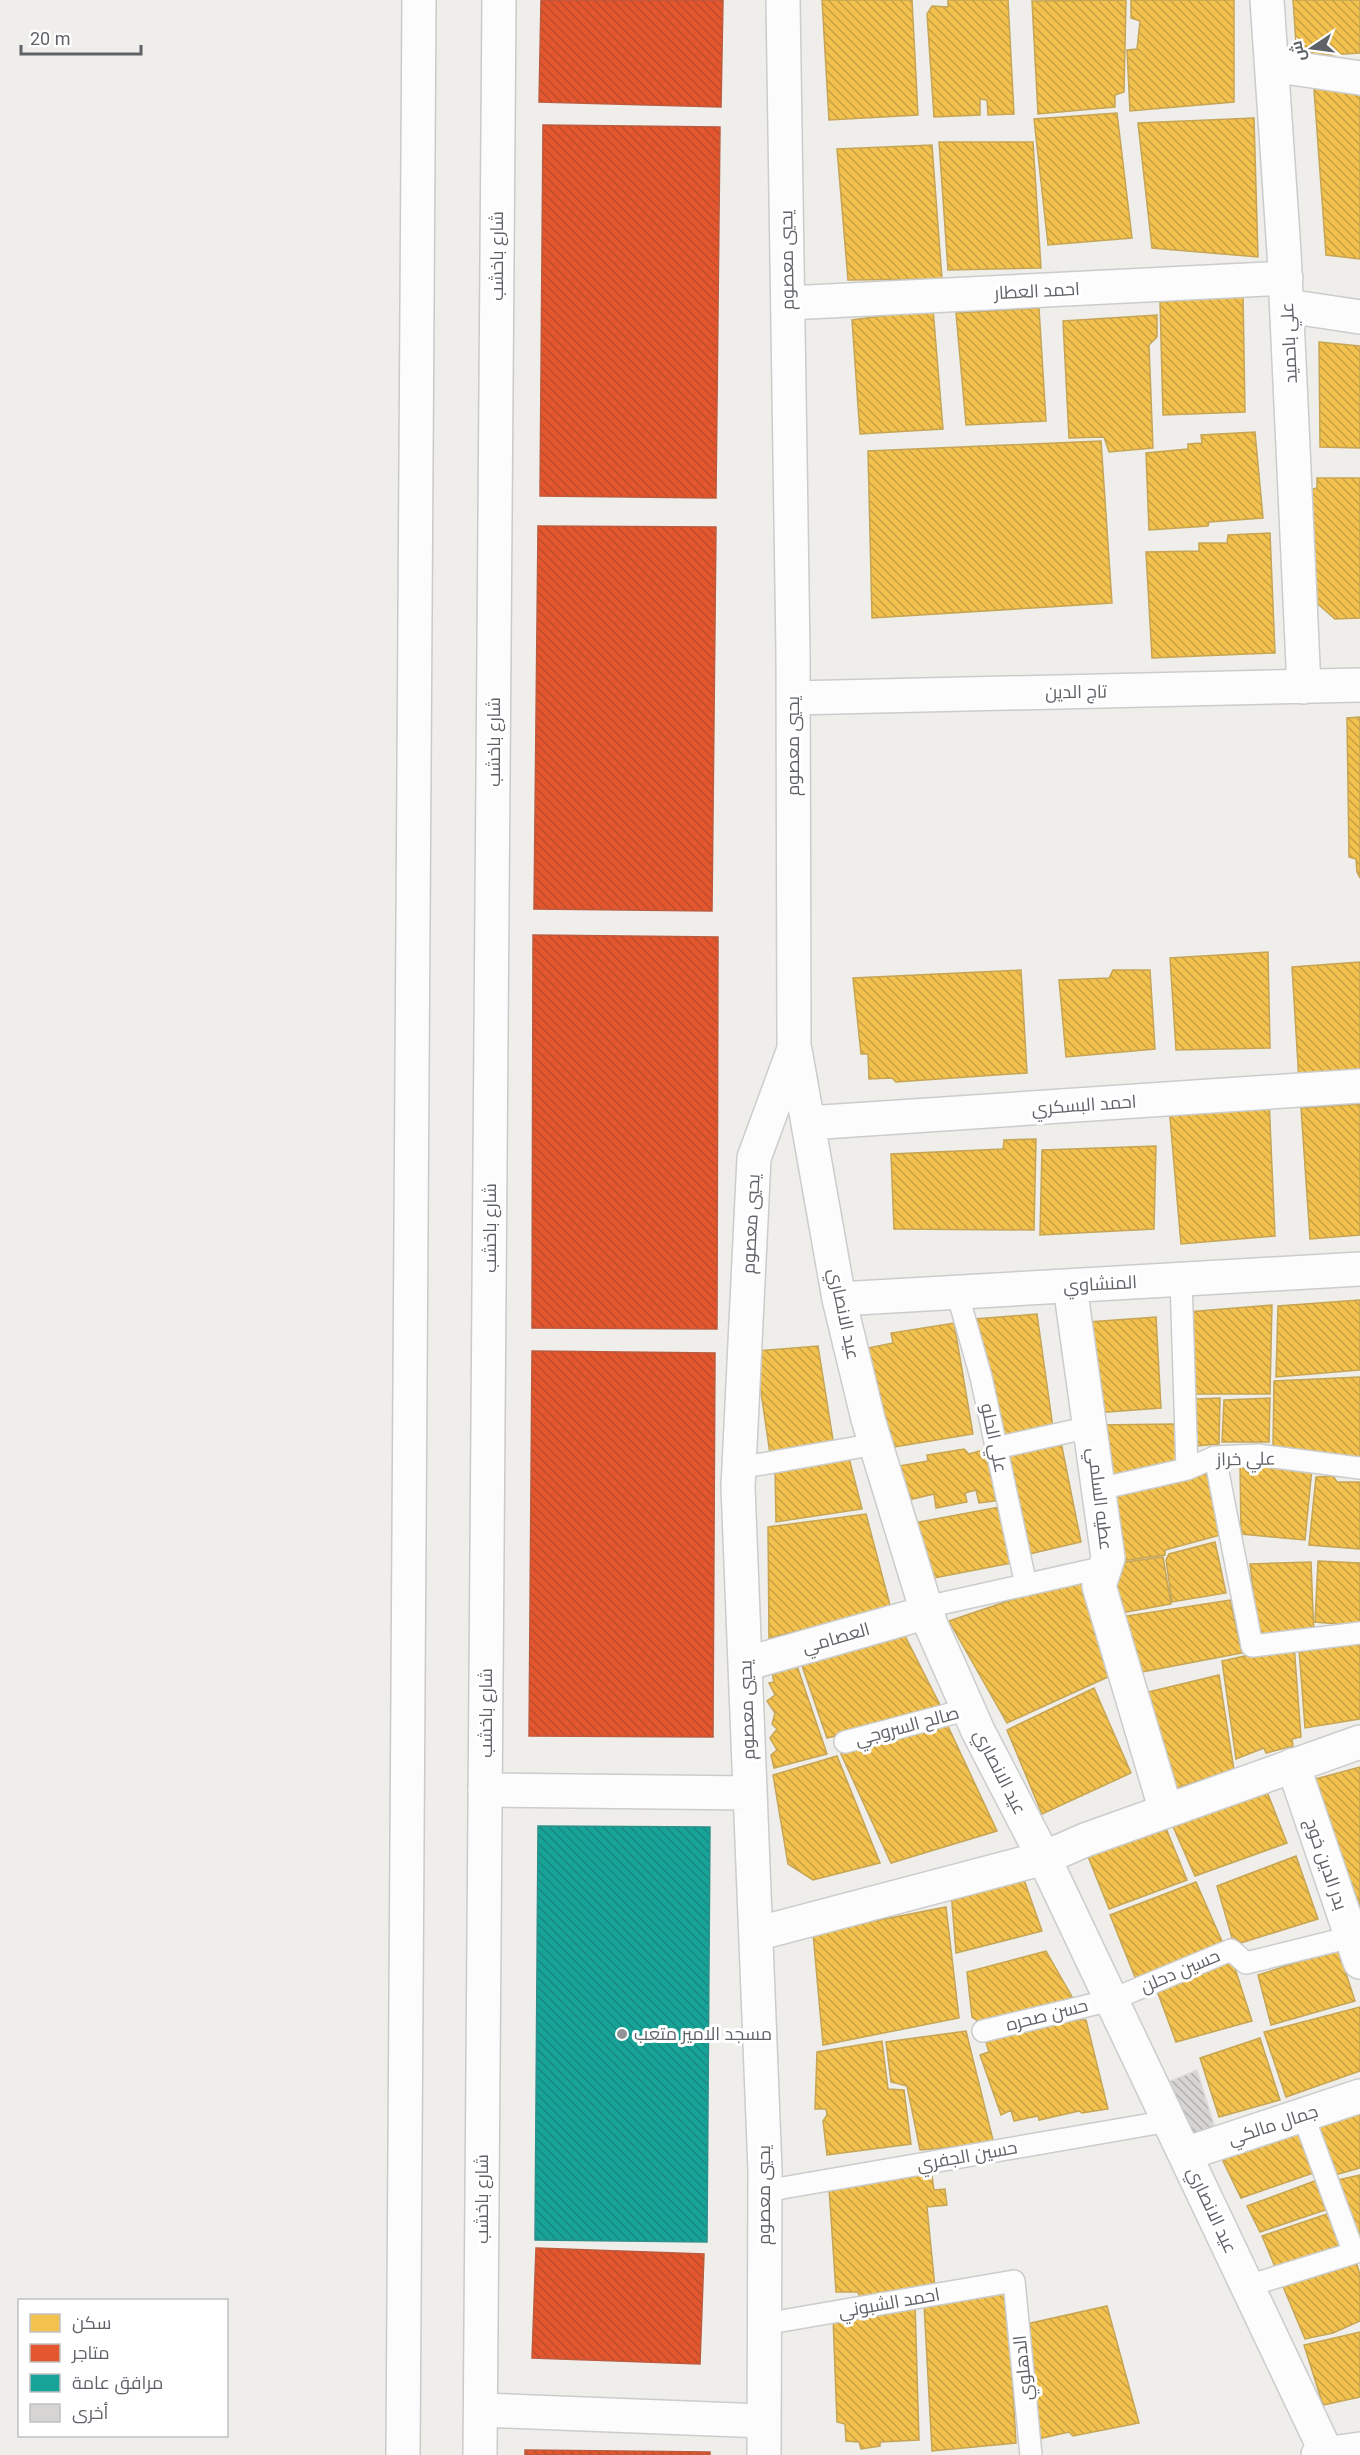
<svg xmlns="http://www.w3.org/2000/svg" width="1360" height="2455" font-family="Roboto,Cairo,sans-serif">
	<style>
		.homes { fill: url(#homes-back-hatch); stroke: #c6a556; stroke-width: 1.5 }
		.shops { fill: url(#shops-back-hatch); stroke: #bc5b3f; stroke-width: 1.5 }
		.public { fill: url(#public-back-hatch); stroke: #2d908a; stroke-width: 1.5 }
		.building { fill: url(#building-back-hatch); stroke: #deddd9; stroke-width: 1.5 }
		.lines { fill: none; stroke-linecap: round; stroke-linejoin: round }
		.service-casing { stroke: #cbcccc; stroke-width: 24 }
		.minor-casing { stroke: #cbcccc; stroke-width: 36 }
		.secondary-casing { stroke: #cacacb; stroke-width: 36 }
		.service { stroke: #fdfcfc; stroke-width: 21 }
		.minor { stroke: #fdfcfc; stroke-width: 33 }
		.secondary { stroke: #fdfcfc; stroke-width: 33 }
		.poi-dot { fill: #919496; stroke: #fff; stroke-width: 2 }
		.labels { text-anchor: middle; stroke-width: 6; stroke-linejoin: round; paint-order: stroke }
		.street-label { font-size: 18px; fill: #5f6368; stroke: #fff }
		.poi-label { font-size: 18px; fill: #5f6368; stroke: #fff; text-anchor: start }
	</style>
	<defs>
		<pattern id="homes-back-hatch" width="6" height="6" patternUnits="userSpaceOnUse" patternTransform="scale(1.5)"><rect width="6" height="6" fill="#f2c14e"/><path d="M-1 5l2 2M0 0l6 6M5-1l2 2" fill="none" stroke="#c7a045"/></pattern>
		<pattern id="shops-back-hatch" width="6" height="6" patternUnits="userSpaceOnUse" patternTransform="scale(1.5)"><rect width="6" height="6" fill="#e4572e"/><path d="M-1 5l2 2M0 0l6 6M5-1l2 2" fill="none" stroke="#bc4c2b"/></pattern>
		<pattern id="public-back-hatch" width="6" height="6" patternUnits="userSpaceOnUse" patternTransform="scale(1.5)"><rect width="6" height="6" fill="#17a398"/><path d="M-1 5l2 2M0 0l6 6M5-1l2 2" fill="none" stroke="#188880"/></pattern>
		<pattern id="building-back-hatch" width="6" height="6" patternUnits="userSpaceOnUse" patternTransform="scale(1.5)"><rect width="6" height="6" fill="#d6d5d3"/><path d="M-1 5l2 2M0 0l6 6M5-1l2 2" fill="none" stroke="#b1b0af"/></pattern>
	</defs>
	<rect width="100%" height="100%" fill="#efeeea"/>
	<!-- homes -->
	<path class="homes" d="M822 0H912L918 115 829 120Z
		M948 0H1008L1014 114 988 115 987 100 980 99V115L934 117 927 14 932 6 948 7Z
		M1126 0 1124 92 1115 95V107L1038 114 1032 1Z
		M1131 0H1234V102L1130 111 1127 50 1137 49 1140 21 1131 18Z
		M1293 0H1360V53L1312 56 1296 43Z
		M1314 89 1360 93V259L1326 255Z
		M1117 113 1132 238 1048 245 1034 119Z
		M1254 118 1258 257 1152 248 1138 123Z
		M939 142H1033L1041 268 948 270Z
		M932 145 942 279 848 280 837 149Z
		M1243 295 1245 412 1163 415 1160 302Z
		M1039 308 1046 421 966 425 956 313Z
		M933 309 943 429 860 434 852 320Z
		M1157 315V337L1149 345 1153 448 1109 452 1104 437 1069 438 1063 321Z
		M1319 342 1360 346V448L1320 447Z
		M1255 432 1263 518 1209 522 1208 526 1149 530 1146 453 1188 449V444L1202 443 1201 435Z
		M1101 441 1112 603 872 618 868 451Z
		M1317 478H1360V618L1335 619 1311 598 1310 490 1317 488Z
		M1270 533 1275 653 1152 658 1146 552 1199 551V543H1227L1228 535Z
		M1360 717V878L1357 872 1356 859 1349 857 1347 718Z
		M1268 952 1270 1048 1176 1050 1170 958Z
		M1360 962V1078L1299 1081 1292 967Z
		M1021 970 1027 1073 896 1082 892 1078 869 1079 868 1054H861L853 978Z
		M1113 970H1150L1155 1049 1066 1057 1059 980 1109 978Z
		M1269 1099 1275 1236 1181 1244 1169 1107Z
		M1360 1104V1235L1310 1239 1301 1108Z
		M1036 1139 1034 1230 894 1229 891 1154 1003 1149 1004 1140Z
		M1156 1146 1154 1229 1040 1235 1042 1150Z
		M1360 1300V1370L1276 1377 1278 1306Z
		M1272 1305 1270 1394H1193L1187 1312Z
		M1037 1314 1053 1428 1003 1438 975 1319Z
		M1156 1317 1161 1408 1095 1413 1088 1322Z
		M954 1323 973 1434 883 1449 858 1350 893 1343 891 1333Z
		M818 1346 834 1446 770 1454 755 1351Z
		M1360 1377V1461L1273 1447 1274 1381Z
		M1220 1398 1219 1444 1196 1446V1399Z
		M1270 1398 1269 1442H1222L1224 1400Z
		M1174 1424 1181 1469 1103 1485 1097 1425Z
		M1061 1442 1081 1542 1029 1554 1006 1455Z
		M990 1448 1002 1500 979 1503 976 1490 965 1493 967 1502 936 1508 934 1494 908 1500 899 1466 928 1461 927 1455 964 1449 969 1454Z
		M848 1454 862 1509 776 1522 775 1467Z
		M1240 1463 1312 1468 1305 1540 1241 1534Z
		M1201 1468 1216 1491 1224 1534 1165 1550V1555L1121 1561 1109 1491Z
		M1333 1476 1337 1482H1360V1549L1309 1545 1316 1477Z
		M999 1507 1012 1563 924 1580 908 1524Z
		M866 1514 891 1609 769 1638 768 1527Z
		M1215 1542 1226 1593 1172 1602 1166 1560 1169 1554Z
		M1163 1557 1171 1604 1115 1614 1111 1564Z
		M1318 1561 1360 1563V1626L1315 1622Z
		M1311 1562 1314 1636 1259 1642 1250 1564Z
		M1079 1577 1110 1676 1007 1723 949 1621Z
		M1230 1600 1242 1653 1131 1674 1120 1617Z
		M903 1632 942 1709 827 1738 799 1657Z
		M1360 1639V1719L1305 1728 1299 1649Z
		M1294 1645 1301 1737 1292 1739 1293 1746 1266 1753 1264 1748 1236 1759 1222 1661Z
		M795 1660 827 1754 774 1768 771 1755 777 1750 770 1738 777 1729 772 1724 775 1713 767 1701 775 1695 769 1683 774 1682 771 1668Z
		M1219 1675 1234 1770 1176 1788 1144 1693Z
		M1094 1688 1131 1773 1042 1814 1007 1730Z
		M946 1722 997 1831 891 1863 841 1754Z
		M837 1756 880 1863 813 1880 788 1864 773 1775Z
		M1360 1767V1906L1308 1781Z
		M1264 1784 1287 1843 1195 1876 1170 1820Z
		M1163 1821 1187 1880 1109 1909 1085 1849Z
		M1296 1856 1318 1919 1234 1945 1217 1886Z
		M1021 1871 1042 1931 956 1953 951 1891Z
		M1196 1882 1225 1948 1137 1982 1110 1915Z
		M946 1907 959 2018 823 2045 813 1933Z
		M1338 1949 1355 2001 1271 2025 1258 1975Z
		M1046 1951 1075 2002 982 2024 972 2017 967 1972Z
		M1231 1956 1252 2021 1176 2042 1156 1988Z
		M1360 2007V2071L1286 2097 1264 2032Z
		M1078 2014 1080 2020H1086L1108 2109 1082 2113 1079 2111 1039 2120 1038 2116 1014 2121 1011 2110 1001 2115 980 2055 989 2052 984 2036Z
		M966 2031 994 2144 920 2150 907 2086 891 2082 886 2042Z
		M1260 2038 1280 2100 1219 2117 1200 2058Z
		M882 2041 888 2089 904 2090 911 2144 827 2155 823 2121 827 2115 826 2109H815L817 2052Z
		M1360 2103V2168L1331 2176 1311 2119Z
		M1302 2121 1319 2171 1241 2198 1219 2153Z
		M931 2169 934 2190 945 2189 947 2205 927 2207 935 2288 860 2298 858 2292H836L829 2188Z
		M1360 2175V2241L1333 2181Z
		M1320 2179 1331 2208 1260 2232 1247 2206Z
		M1333 2212 1346 2250 1276 2269 1262 2236Z
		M1355 2258 1360 2275V2321L1333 2333 1305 2339 1282 2284Z
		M1007 2289 1016 2443 932 2451 924 2304Z
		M915 2303 919 2440 880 2442V2446L861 2449 859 2442 846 2441 845 2424 837 2422 833 2317Z
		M1107 2306 1139 2423 1073 2436 1069 2432 1038 2439 1025 2331 1031 2323Z
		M1360 2332V2397L1323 2405 1304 2345Z"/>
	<!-- shops -->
	<path class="shops" d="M541 0H723L721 107 539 102Z
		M543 125 720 127 716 498 540 496Z
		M538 526 716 527 712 911 534 909Z
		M533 935 718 937 717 1329 532 1328Z
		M532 1351 715 1353 713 1737 529 1736Z
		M536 2248 704 2254 700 2364 532 2358Z
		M525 2450 710 2452V2455H525Z"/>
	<!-- public -->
	<path class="public" d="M538 1826 710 1827 707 2242 535 2240Z"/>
	<!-- building -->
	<path class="building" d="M1197 2070 1215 2128 1191 2137 1170 2081Z"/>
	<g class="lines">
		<!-- service casing -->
		<g class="service-casing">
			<path id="service" d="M1181 1279 1187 1469
				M957 1292 981 1377 1026 1585
				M996 1448 1090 1427
				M1215 1457 1252 1646 1360 1633
				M739 1468 876 1444
				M1099 1489 1187 1469 1215 1457 1258 1455 1360 1468
				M926 1607 1105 1567
				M845 1742 969 1709
				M983 2031 1111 2000 1231 1950 1246 1963 1351 1937
				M1303 2115 1354 2253
				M765 2191 1169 2121
				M1248 2286 1360 2251
				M764 2324 1014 2281 1031 2455"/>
		</g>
		<!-- minor casing -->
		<g class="minor-casing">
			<path id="minor" d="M1267 0 1284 252 1304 687
				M1272 65 1360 78
				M788 303 1286 278
				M1287 306 1360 317
				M793 698 1360 685
				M795 1050 839 1299 868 1419 931 1625 978 1731 1044 1858 1327 2454
				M808 1123 1360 1086
				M1070 1286 1108 1558 1099 1586 1166 1811
				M839 1299 1360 1269
				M745 1664 928 1612
				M1293 1765 1360 1962
				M485 1790 750 1793
				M756 1934 1044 1858 1085 1840 1360 1742
				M1185 2154 1360 2096
				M481 2410 764 2421
				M764 2455 765 2170 738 1487 754 1158 794 1049 793 652 783 0
				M1318 2455 1360 2449"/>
		</g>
		<!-- secondary casing -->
		<g class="secondary-casing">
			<path id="secondary" d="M403 2455 419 0
				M480 2455 499 0"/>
		</g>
		<!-- service -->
		<use href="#service" class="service"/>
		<!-- minor -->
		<use href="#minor" class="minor"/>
		<!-- secondary -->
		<use href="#secondary" class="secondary"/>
	</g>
	<!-- markers -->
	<circle class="poi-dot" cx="622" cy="2034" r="6"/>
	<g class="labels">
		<!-- street labels -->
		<g class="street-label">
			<text transform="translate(497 256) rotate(-90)" y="6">شارع باخشب</text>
			<text transform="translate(787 260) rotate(-91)" y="6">يحيي معصوم</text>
			<text transform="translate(1037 291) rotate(-3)" y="6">احمد العطار</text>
			<text transform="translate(1289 343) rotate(-93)" y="6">علي باحميد</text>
			<text transform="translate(1076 692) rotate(-1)" y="6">تاج الدين</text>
			<text transform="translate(494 742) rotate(-90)" y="6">شارع باخشب</text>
			<text transform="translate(793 746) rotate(-90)" y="6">يحيي معصوم</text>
			<text transform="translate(1084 1105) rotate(-4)" y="6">احمد البسكري</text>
			<text transform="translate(751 1224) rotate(-87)" y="6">يحيي معصوم</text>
			<text transform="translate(490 1228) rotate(-90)" y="6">شارع باخشب</text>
			<text transform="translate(1100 1284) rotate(-3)" y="6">المنشاوي</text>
			<text transform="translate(844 1314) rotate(78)" y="6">عيد الانصاري</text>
			<text transform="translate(994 1438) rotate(78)" y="6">علي الحلو</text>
			<text transform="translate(1246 1459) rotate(-1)" y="6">علي خراز</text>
			<text transform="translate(1100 1499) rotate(83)" y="6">عطيه السلمي</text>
			<text transform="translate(836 1638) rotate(-16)" y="6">العصامي</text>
			<text transform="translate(747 1710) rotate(-92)" y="6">يحيي معصوم</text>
			<text transform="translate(486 1713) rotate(-90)" y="6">شارع باخشب</text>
			<text transform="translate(907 1726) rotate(-15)" y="6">صالح السروجي</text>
			<text transform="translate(1000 1772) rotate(63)" y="6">عيد الانصاري</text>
			<text transform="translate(1326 1864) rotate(71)" y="6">بدر الدين خوج</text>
			<text transform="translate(1180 1971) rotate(-23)" y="6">حسين دحلن</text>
			<text transform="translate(1047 2015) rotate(-14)" y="6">حسن صحره</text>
			<text transform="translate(1273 2125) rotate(-18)" y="6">جمال مالكي</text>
			<text transform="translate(967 2156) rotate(-10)" y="6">حسين الجفري</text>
			<text transform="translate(764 2195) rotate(-90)" y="6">يحيي معصوم</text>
			<text transform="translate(482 2199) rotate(-90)" y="6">شارع باخشب</text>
			<text transform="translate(1212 2210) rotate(65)" y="6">عيد الانصاري</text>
			<text transform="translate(889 2303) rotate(-10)" y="6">احمد الشبوني</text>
			<text transform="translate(1023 2368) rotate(-96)" y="6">الدهلوي</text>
		</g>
		<!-- poi labels -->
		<g class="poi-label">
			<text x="634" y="2040">مسجد الامير متعب</text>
		</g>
	</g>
	<!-- legend -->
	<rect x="18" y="2299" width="210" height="138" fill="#ffffff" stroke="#bfc1c3" stroke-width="1.5"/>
	<rect x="30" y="2314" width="30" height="18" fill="#f2c14e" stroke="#bfc1c3" stroke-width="1.5"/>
	<text x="72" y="2329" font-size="18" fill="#5f6368">سكن</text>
	<rect x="30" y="2344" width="30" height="18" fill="#e4572e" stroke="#bfc1c3" stroke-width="1.5"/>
	<text x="72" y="2359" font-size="18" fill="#5f6368">متاجر</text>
	<rect x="30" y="2374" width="30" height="18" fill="#17a398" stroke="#bfc1c3" stroke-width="1.5"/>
	<text x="72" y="2389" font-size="18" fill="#5f6368">مرافق عامة</text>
	<rect x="30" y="2404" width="30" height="18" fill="#d6d5d3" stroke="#bfc1c3" stroke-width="1.5"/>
	<text x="72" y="2419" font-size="18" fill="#5f6368">أخرى</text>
	<!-- north arrow -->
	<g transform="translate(1312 48) rotate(257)" stroke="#ffffff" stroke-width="4.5" paint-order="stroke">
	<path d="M0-4.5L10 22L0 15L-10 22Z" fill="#5f6368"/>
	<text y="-9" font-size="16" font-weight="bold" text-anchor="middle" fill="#5f6368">ش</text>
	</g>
	<!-- scale -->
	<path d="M21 45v9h120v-9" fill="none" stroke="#5f6368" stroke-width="3"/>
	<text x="30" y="45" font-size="18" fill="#5f6368" stroke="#ffffff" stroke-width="4.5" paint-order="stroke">20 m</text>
</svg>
